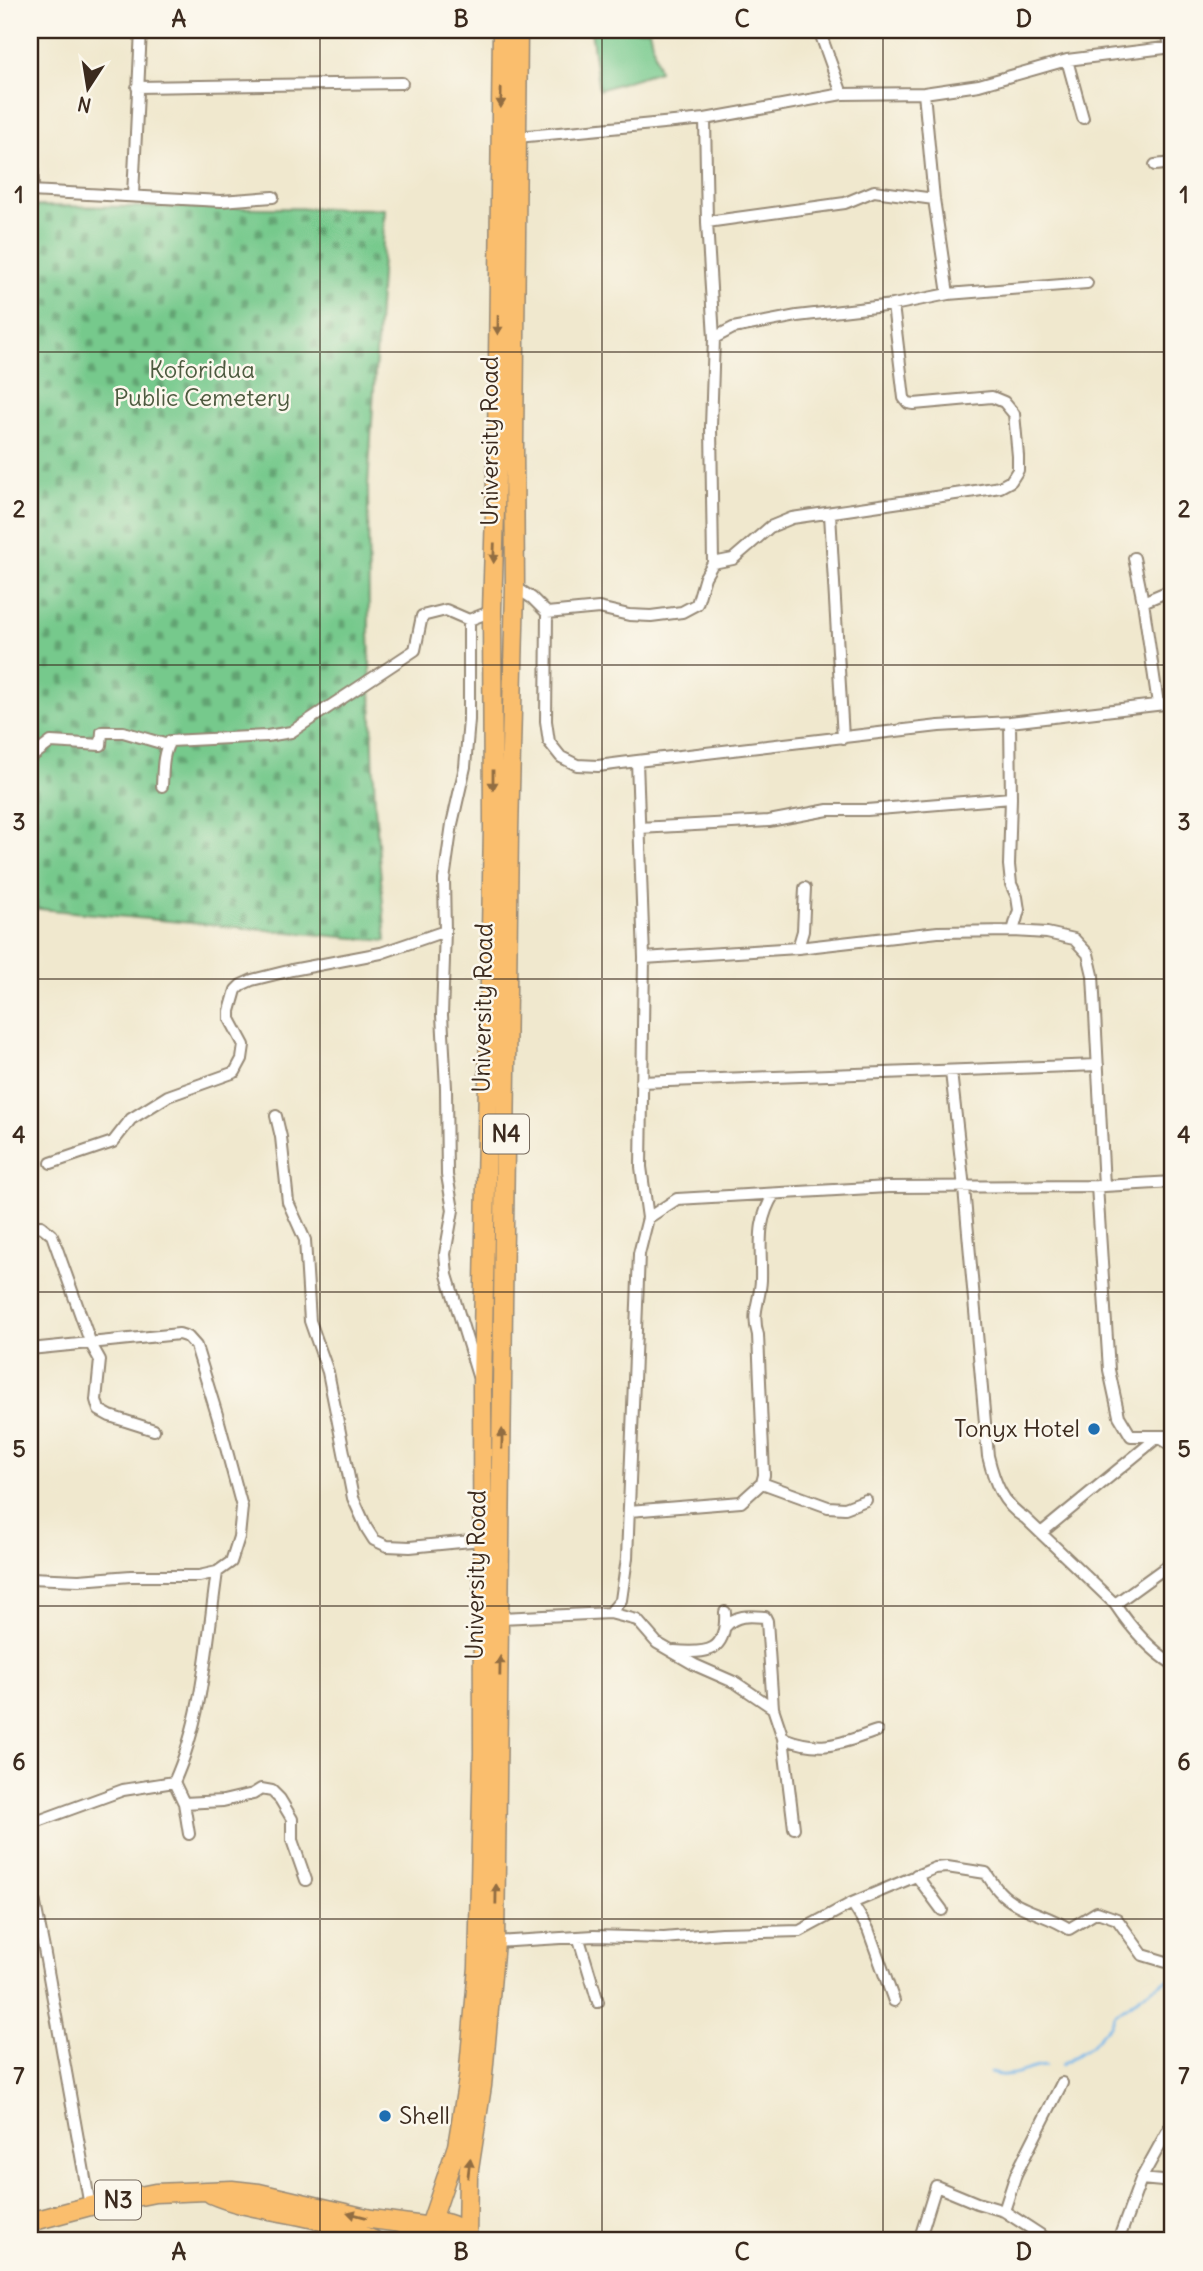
<svg xmlns="http://www.w3.org/2000/svg" width="1203" height="2271" font-family="Delius,sans-serif">
	<style>
		.cemetery { fill: url(#cemetery-stones); stroke: #587a55; stroke-width: 2 }
		.garden { fill: #76c98c; stroke: #587a55; stroke-width: 2 }
		.lines { fill: none; stroke-linecap: round; stroke-linejoin: round }
		.stream { stroke: #77b7eb; stroke-width: 2.5 }
		.minor-casing { stroke: #968976; stroke-width: 14 }
		.primary-casing { stroke: #968976; stroke-width: 21 }
		.trunk-casing { stroke: #968976; stroke-width: 21 }
		.minor { stroke: #fff; stroke-width: 10 }
		.primary { stroke: #fabe6d; stroke-width: 18 }
		.trunk { stroke: #fabe6d; stroke-width: 18 }
		.oneway { fill: #916d42 }
		.grid { fill: none; stroke: #3b2a1e; stroke-width: 2; stroke-opacity: 0.55 }
		.poi-dot { fill: #1f6fb2; stroke: #fbf7ec; stroke-width: 2.5 }
		.labels { text-anchor: middle; stroke-width: 5; stroke-linejoin: round; paint-order: stroke }
		.shield { fill: #fbf7ec; stroke: #75685c; stroke-width: 2 }
		.shield-label { font-size: 23px; font-weight: bold; fill: #3b2a1e }
		.park-label { font-size: 24px; fill: #4d5a3f; stroke: #fbf7ec }
		.street-label { font-size: 24px; fill: #3b2a1e; stroke: #fbf7ec }
		.poi-label { font-size: 24px; fill: #3b2a1e; stroke: #fbf7ec; text-anchor: end }
		.neatline { fill: none; stroke: #3b2a1e; stroke-width: 2.5 }
		.grid-label { font-size: 23px; text-anchor: middle; font-weight: bold; fill: #3b2a1e }
	</style>
	<defs>
		<pattern id="cemetery-stones" width="16" height="16" patternUnits="userSpaceOnUse" patternTransform="scale(1.75)"><rect width="16" height="16" fill="#76c98c"/><path d="M2 7V4a2 2 0 0 1 4 0v3zM10 15v-3a2 2 0 0 1 4 0v3z" fill="#62a372"/></pattern>
	</defs>
	<rect width="100%" height="100%" fill="#fbf7ec"/>
	<filter id="ink" filterUnits="userSpaceOnUse"><feTurbulence type="fractalNoise" baseFrequency=".0143" numOctaves="2"/><feDisplacementMap in="SourceGraphic" scale="14" xChannelSelector="R" yChannelSelector="G"/><feConvolveMatrix kernelMatrix="1 2 1 2 8 2 1 2 1" color-interpolation-filters="sRGB"/></filter>
	<filter id="wash" filterUnits="userSpaceOnUse"><feTurbulence type="fractalNoise" baseFrequency=".00686" numOctaves="4" result="noise"/><feDisplacementMap in="SourceGraphic" scale="28" xChannelSelector="R" yChannelSelector="G"/><feGaussianBlur stdDeviation="1.57" result="paint"/><feColorMatrix in="noise" values="0 0 0 0 0 0 0 0 0 0 0 0 0 0 0 0 0 1.4 0 .05"/><feComposite in="paint" operator="in"/></filter>
	<g filter="url(#wash)">
		<rect width="100%" height="100%" fill="#f0e8ce"/>
		<!-- cemetery -->
		<path class="cemetery" d="M30 206 385 209 368 487 369 631 375 807 386 941 30 908Z"/>
		<!-- garden -->
		<path class="garden" d="M591 30H649L659 71 599 90Z"/>
		<g class="lines">
			<!-- stream -->
			<path class="stream" d="M1061 2065 1091 2046 1110 2025 1114 2015 1152 1988 1173 1977
				M990 2073C1011 2080 1024 2068 1045 2066"/>
		</g>
	</g>
	<g filter="url(#ink)">
		<g class="lines">
			<!-- minor casing -->
			<g class="minor-casing">
				<path id="minor" d="M819 30 842 94
					M1167 30 1170 47
					M1067 60 1083 118
					M30 82 33 190
					M137 87 402 83
					M924 93 934 199 948 294
					M705 119 707 222 714 338 711 427 713 563
					M517 137 705 119 842 94 924 93 979 85 1067 60 1173 47
					M1155 165 1173 163
					M30 191 221 201 273 197
					M133 195 141 30
					M707 222 845 203 874 191 934 199
					M714 338 733 328 797 316 893 305 948 294 1087 283
					M830 514 843 738
					M1134 558 1143 602 1158 704
					M515 587 532 598 547 613 546 721 549 742 561 757 577 765 598 766 637 761
					M1143 602 1164 593H1173
					M547 613 599 608 629 615 651 616 682 612 697 604 705 577 713 563 733 559 770 527 792 518 969 492 1000 487 1011 481 1018 470V456L1014 414 1004 402 992 397 914 404 908 403 904 398 893 305
					M469 620V720L465 767 452 824 444 880 445 931 442 1015 446 1088 447 1175 453 1210 445 1254 447 1275 478 1376
					M1010 722 1011 798 1009 865 1011 884 1017 897 1019 910 1013 931
					M30 758 51 742 101 745 102 732H123L168 745
					M162 786C163 771 162 754 170 741L267 736 291 732 415 650 422 616 446 610 469 620 492 611
					M639 828 769 821 828 810H867L1011 798
					M798 948 803 931 805 888
					M644 958 798 948 938 932 1013 931 1047 933 1074 939 1088 954 1093 975 1104 1186
					M951 1072 964 1188 988 1456C994 1481 1002 1504 1025 1518L1115 1604 1173 1562
					M641 1082 1098 1065
					M276 1116 281 1137 288 1202 305 1240 310 1321 328 1372 353 1498 367 1529 374 1540 387 1546 410 1547 481 1540
					M51 1163 113 1142 131 1119 168 1096 235 1072 242 1059 244 1045 230 1019V1011L236 990 241 985 252 980 292 970 381 953 445 931
					M1097 1186 1109 1370 1119 1416 1131 1436H1173
					M648 1218 677 1199 888 1187 1104 1186 1173 1182
					M30 1228 41 1226 52 1235 91 1344 100 1360 96 1400 99 1410 110 1416 154 1430
					M30 1349 179 1334 188 1337 196 1346 218 1418 242 1507 239 1537 231 1562 217 1572
					M1158 1437 1173 1446
					M762 1483 828 1507 845 1508 866 1500
					M629 1511 741 1502 762 1483 764 1475 758 1335C751 1312 760 1302 761 1280 762 1247 755 1224 774 1194
					M1041 1533 1158 1437
					M30 1578 79 1580 131 1576H199L217 1572C207 1642 203 1718 174 1782L123 1790 30 1824
					M1115 1604C1131 1628 1149 1649 1173 1664
					M610 1613 637 1620 657 1643 695 1665 736 1683 773 1708 783 1738C823 1753 838 1744 877 1731
					M500 1618 610 1613 621 1600 627 1558 639 1254 648 1218 641 1167 644 958 637 761 939 726 1010 722 1173 703
					M726 1626C737 1614 750 1616 765 1617L767 1621 773 1708
					M674 1651C708 1654 727 1652 725 1612
					M783 1738 794 1828
					M174 1782 184 1803 189 1834
					M184 1803 223 1801 253 1794 261 1789 272 1791 280 1799 292 1819V1840L306 1880
					M916 1875 942 1910
					M30 1879 44 1949 90 2206
					M852 1903 868 1929 894 2001
					M579 1939 598 2002
					M495 1942 594 1936 664 1938 721 1933 800 1931 852 1903 935 1868 947 1867 986 1873C990 1879 994 1886 999 1891 1017 1911 1048 1914 1069 1929L1097 1912 1117 1919 1143 1955 1173 1964
					M1141 2179 1173 2182
					M1004 2211 1050 2241
					M919 2241 936 2186 977 2203 1004 2211 1016 2174 1062 2083
					M1118 2241 1141 2179 1173 2121"/>
			</g>
			<!-- primary casing -->
			<g class="primary-casing">
				<path id="primary" d="M211 2194C245 2209 282 2210 318 2220 338 2225 356 2232 375 2241
					M30 2222 90 2206 155 2193 232 2190 259 2193 371 2219 424 2226"/>
			</g>
			<!-- trunk casing -->
			<g class="trunk-casing">
				<path id="trunk" d="M431 2223 457 2146 468 2079 478 1967 483 1753 482 1385 493 828 492 611 497 443 502 30
					M467 2237 468 2176 482 2086 495 1942 509 832 515 587 514 446 518 30
					M410 2241C424 2217 455 2216 469 2241"/>
			</g>
			<!-- minor -->
			<use href="#minor" class="minor"/>
			<!-- primary -->
			<use href="#primary" class="primary"/>
			<!-- trunk -->
			<use href="#trunk" class="trunk"/>
		</g>
		<!-- one-way arrows -->
		<defs><path id="oneway-solid" d="M-6-.8H1V-3.2L6.5 0L1 3.2V.8H-6Z" transform="scale(1.75)"/></defs>
		<g class="oneway">
			<use href="#oneway-solid" transform="translate(501 98) rotate(91)"/>
			<use href="#oneway-solid" transform="translate(498 325) rotate(91)"/>
			<use href="#oneway-solid" transform="translate(494 553) rotate(92)"/>
			<use href="#oneway-solid" transform="translate(493 780) rotate(90)"/>
			<use href="#oneway-solid" transform="translate(502 1439) rotate(-89)"/>
			<use href="#oneway-solid" transform="translate(500 1666) rotate(-89)"/>
			<use href="#oneway-solid" transform="translate(496 1894) rotate(-89)"/>
			<use href="#oneway-solid" transform="translate(469 2168) rotate(-83)"/>
			<use href="#oneway-solid" transform="translate(357 2215) rotate(-165)"/>
		</g>
	</g>
	<!-- grid -->
	<path class="grid" d="M320 30V2241M602 30V2241M883 30V2241M30 352H1173M30 665H1173M30 979H1173M30 1292H1173M30 1606H1173M30 1919H1173"/>
	<!-- markers -->
	<g class="poi-dot">
		<circle cx="1094" cy="1429" r="7"/>
		<circle cx="385" cy="2116" r="7"/>
	</g>
	<g class="labels">
		<!-- shield labels -->
		<g class="shield">
			<rect x="483" y="1114.5" width="46" height="39" rx="5"/>
			<rect x="95" y="2180.5" width="46" height="39" rx="5"/>
		</g>
		<g class="shield-label">
			<text x="506" y="1142">N4</text>
			<text x="118" y="2208">N3</text>
		</g>
		<!-- park labels -->
		<g class="park-label">
			<text x="202" y="378">Koforidua<tspan x="202" dy="28">Public Cemetery</tspan></text>
		</g>
		<!-- street labels -->
		<g class="street-label">
			<text transform="translate(490 441) rotate(-90)" y="8">University Road</text>
			<text transform="translate(483 1008) rotate(-89)" y="8">University Road</text>
			<text transform="translate(476 1575) rotate(-89)" y="8">University Road</text>
		</g>
		<!-- poi labels -->
		<g class="poi-label">
			<text x="1080" y="1437">Tonyx Hotel</text>
			<text x="399" y="2124" text-anchor="start">Shell</text>
		</g>
	</g>
	<!-- margin -->
	<rect width="1203" height="2271" fill="none" stroke="#fbf7ec" stroke-width="77"/>
	<!-- north arrow -->
	<g transform="translate(88 88) rotate(192)" stroke="#fbf7ec" stroke-width="5" paint-order="stroke">
	<path d="M0-5L12 26L0 18L-12 26Z" fill="#3b2a1e"/>
	<text y="-10" font-size="19" font-weight="bold" text-anchor="middle" fill="#3b2a1e">N</text>
	</g>
	<rect x="38" y="38" width="1126" height="2194" class="neatline"/>
	<g class="grid-label">
		<text x="179" y="27">A</text>
		<text x="461" y="27">B</text>
		<text x="742" y="27">C</text>
		<text x="1024" y="27">D</text>
		<text x="19" y="203">1</text>
		<text x="1184" y="203">1</text>
		<text x="19" y="517">2</text>
		<text x="1184" y="517">2</text>
		<text x="19" y="830">3</text>
		<text x="1184" y="830">3</text>
		<text x="19" y="1143">4</text>
		<text x="1184" y="1143">4</text>
		<text x="19" y="1457">5</text>
		<text x="1184" y="1457">5</text>
		<text x="19" y="1770">6</text>
		<text x="1184" y="1770">6</text>
		<text x="19" y="2084">7</text>
		<text x="1184" y="2084">7</text>
		<text x="179" y="2260">A</text>
		<text x="461" y="2260">B</text>
		<text x="742" y="2260">C</text>
		<text x="1024" y="2260">D</text>
	</g>
</svg>
